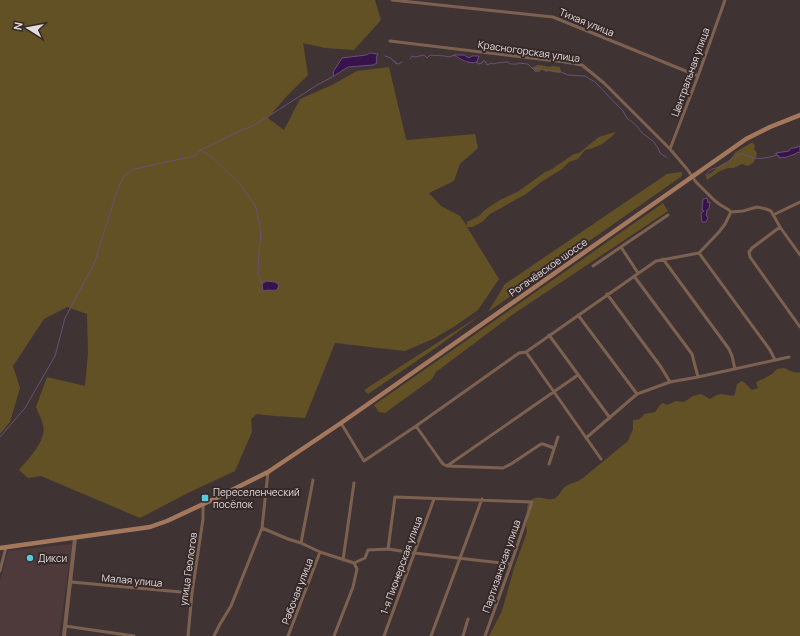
<svg xmlns="http://www.w3.org/2000/svg" width="800" height="636" font-family="Manrope,sans-serif">
	<style>
		.built { fill: #4e3a3a }
		.green { fill: #635126 }
		.water { fill: #36134a; stroke: #6a4f76 }
		.lines { fill: none; stroke-linecap: round; stroke-linejoin: round }
		.stream { stroke: #6a4f76; stroke-width: 1 }
		.minor { stroke: #7d6150; stroke-width: 3 }
		.tertiary { stroke: #7d6150; stroke-width: 4 }
		.secondary { stroke: #a4785d; stroke-width: 4.5 }
		.poi-dot { fill: #54cadd; stroke: #362929; stroke-width: 1.5 }
		.labels { text-anchor: middle; stroke-width: 4; stroke-linejoin: round; paint-order: stroke }
		.street-label { font-size: 10px; fill: #e5dcdc; stroke: #362929 }
		.poi-label { font-size: 10px; fill: #e5dcdc; stroke: #362929; text-anchor: start }
	</style>
	<rect width="100%" height="100%" fill="#403333"/>
	<!-- built -->
	<path class="built" d="M72 544 59 636H0V581L8 551Z"/>
	<!-- green -->
	<path class="green" d="M0 0H375L381 20 354 50 325 48 303 43 308 75 285 98 268 118 284 130 300 99 332 85 357 71 389 67 406 139 407 140 475 134 478 148 460 164 454 181 429 193 441 206 460 216 467 226V222L479 216 486 209 500 200 519 191 545 172 552 169 574 154 579 153 599 137 608 134 616 132C608 141 598 148 585 150L578 159 569 162 562 169 541 182 526 194 490 214 482 222 473 227H467L499 279 478 310 455 326 433 339 405 351 335 343 305 418 275 416 257 414 251 419 252 432 235 471 190 492 140 518 41 476 28 478 19 470C28 459 47 441 43 425 42 419 38 413 36 407L47 377 85 386 88 353 87 314 67 307 44 319 13 366 20 388 10 422 0 434Z
		M537 65C540 65 547 66 549 67L552 66 560 67 561 72 559 73 548 71 546 72 541 69 540 72H535L532 68Z
		M751 143H753L755 146 754 149C759 154 756 158 753 163L748 166 742 164 734 168H728L720 171 707 180 706 176 708 174 711 173 722 164 728 162 736 152Z
		M682 172V176L488 312 505 284 667 174Z
		M663 203 668 211 512 315 436 372 432 379 385 413 379 412 374 405Z
		M482 314 437 347 368 394 364 390Z
		M784 368C790 370 794 374 800 372V636H489L502 611 514 568 527 532 526 526 528 518 527 507 529 502C540 493 542 501 553 499 559 498 561 489 566 486 571 483 578 482 583 478L628 441 633 429V420C639 420 641 419 644 414L655 412 660 405 663 403 667 405 676 401 684 402 693 396 701 394 710 399 717 395 721 394 733 396 735 394 737 384 742 381C746 383 748 387 752 390L758 388 756 383 758 381 763 379 772 374 777 369Z"/>
	<!-- water -->
	<path class="water" d="M370 53 378 54 376 57 377 59 376 62 377 63 373 65 348 67 334 76 333 72 342 58 366 55Z
		M454 55H464L469 58 472 56H479L477 62C468 64 462 60 454 55Z
		M800 146V153L798 152 795 154 784 158V157L779 158V156L776 154V153L789 151 791 148H795Z
		M707 198 708 203 710 202 709 209 707 210 706 215 708 218 706 222H702L701 213 704 211 702 210 703 199Z
		M266 281 275 282 279 285 277 290C271 291 270 289 263 291L262 284Z"/>
	<g class="lines">
		<!-- stream -->
		<path class="stream" d="M385 56 391 58 393 61H395V63L398 64 402 62
			M410 59 412 56 415 57 424 55 427 58 430 55C437 56 443 55 449 57L455 55
			M477 62 478 64 482 63 483 61H485L487 65 491 63 493 64C497 63 503 62 508 62L510 64H518V63L528 64 532 68 561 72 568 75 585 76 595 82 623 111 627 118 637 126 642 133 653 141 658 148 660 153 667 158
			M201 150 215 160 240 184 256 207 261 233 259 253 258 274 262 284
			M706 175C711 166 716 170 723 165 729 160 736 157 742 153L746 156 747 155C755 161 767 158 777 155
			M0 437 25 408 55 356 65 318 94 264 117 191 124 176 134 169 194 156 201 150 237 132 255 125 317 85 334 76"/>
		<!-- minor -->
		<path class="minor" d="M392 0 553 17 698 76
			M390 41 565 62 582 65 604 83 670 149 687 169 696 182 714 200 719 204 729 210 731 212 743 211 757 207 766 209 771 211 780 227 800 255
			M670 149 698 76 725 0
			M773 215 800 202
			M780 227 752 248 749 252 750 257 800 327
			M621 247 638 273
			M699 253 770 350 775 360
			M663 259 729 349 732 356 735 369
			M593 266 668 215
			M634 276 692 354 698 377
			M607 294 661 367 670 382
			M578 315 637 394
			M549 335 610 418
			M526 352 601 459
			M341 423 364 461 416 426 519 353 526 352 656 261 699 253 719 232 725 224 731 212
			M416 426 440 460 443 464 447 466 503 468 511 464 541 444H543L554 448
			M586 438 637 394 670 382 698 377 789 357
			M549 464 558 437
			M447 466 578 375
			M262 528 288 539 301 543 320 552 354 563 357 569 353 587 334 636
			M301 543 313 480
			M388 549 395 497 532 502 511 564 485 636
			M343 560 354 483
			M354 563 365 558 368 550 388 549 414 553 511 564
			M0 571 6 547
			M71 582 192 593
			M65 626 134 636
			M188 636 192 593 203 519V504
			M214 636 220 624 231 606 262 528 268 472
			M288 636 320 552
			M384 636 434 499
			M431 636 482 499
			M463 636 468 619"/>
		<!-- tertiary -->
		<path class="tertiary" d="M64 636 75 538"/>
		<!-- secondary -->
		<path class="secondary" d="M0 548 150 527 167 521 214 499 268 472 341 423 746 139 770 127 800 115"/>
	</g>
	<!-- markers -->
	<g class="poi-dot">
		<rect x="201" y="494" width="8" height="8" rx="2"/>
		<circle cx="30" cy="558" r="4"/>
	</g>
	<g class="labels">
		<!-- street labels -->
		<g class="street-label">
			<text transform="translate(587 22) rotate(22)" y="4">Тихая улица</text>
			<text transform="translate(529 51) rotate(8)" y="4">Красногорская улица</text>
			<text transform="translate(690 72) rotate(-70)" y="4">Центральная улица</text>
			<text transform="translate(548 267) rotate(-35)" y="4">Рогачёвское шоссе</text>
			<text transform="translate(401 565) rotate(-70)" y="4">1-я Пионерская улица</text>
			<text transform="translate(501 566) rotate(-71)" y="4">Партизанская улица</text>
			<text transform="translate(188 569) rotate(-82)" y="4">улица Геологов</text>
			<text transform="translate(132 580) rotate(5)" y="4">Малая улица</text>
			<text transform="translate(297 591) rotate(-69)" y="4">Рабочая улица</text>
		</g>
		<!-- poi labels -->
		<g class="poi-label">
			<text x="213" y="496">Переселенческий<tspan x="213" dy="12">посёлок</tspan></text>
			<text x="38" y="562">Дикси</text>
		</g>
	</g>
	<!-- north arrow -->
	<g transform="translate(28 28) rotate(281)" stroke="#362929" stroke-width="3" paint-order="stroke">
	<path d="M0-3L7 15L0 10L-7 15Z" fill="#e5dcdc"/>
	<text y="-6" font-size="11" font-weight="bold" text-anchor="middle" fill="#e5dcdc">N</text>
	</g>
</svg>
